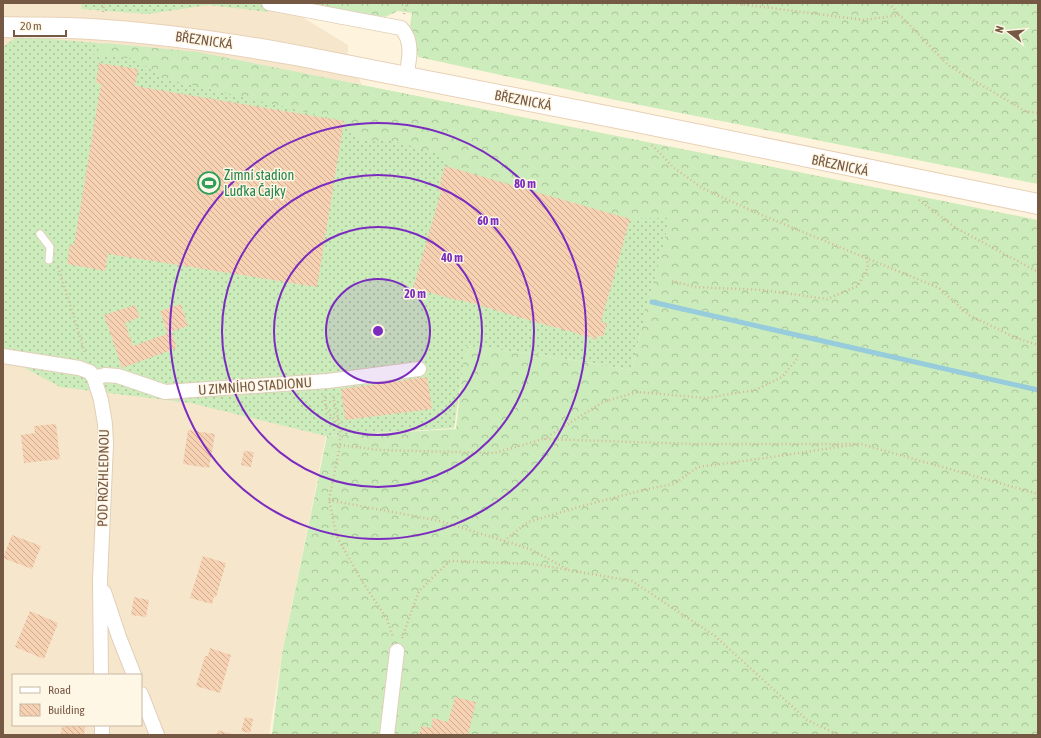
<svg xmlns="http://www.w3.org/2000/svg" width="1041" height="738" font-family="'Asap Condensed',sans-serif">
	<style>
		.residential { fill: #f6e6cb; fill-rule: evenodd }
		.grass { fill: url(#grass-dots) }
		.forest { fill: url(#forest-crowns) }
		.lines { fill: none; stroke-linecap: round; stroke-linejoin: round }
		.stream { stroke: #96ccdb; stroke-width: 5 }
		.building { fill: url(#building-back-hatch) }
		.service-casing { stroke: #e2cfb9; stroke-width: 9 }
		.minor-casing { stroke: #e2cfb9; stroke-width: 16 }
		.secondary-casing { stroke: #e8d1b7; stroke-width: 22 }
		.path { stroke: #dab597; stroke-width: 2.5; stroke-dasharray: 1 3; stroke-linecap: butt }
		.service { stroke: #fff; stroke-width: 7 }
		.minor { stroke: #fff; stroke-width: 14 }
		.secondary { stroke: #fff; stroke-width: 20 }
		.ring { fill: none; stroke: #7b2cbf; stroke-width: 2 }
		.labels { text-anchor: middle; stroke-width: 3; stroke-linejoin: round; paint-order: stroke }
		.street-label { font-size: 14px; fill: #765944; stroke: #fff7e6 }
		.leisure-label { font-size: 14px; fill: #27864d; stroke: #fff7e6; text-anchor: start }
		.centre { fill: #7b2cbf; stroke: #fff7e6; stroke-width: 2 }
		.ring-label { font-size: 12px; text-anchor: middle; font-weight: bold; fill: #7b2cbf; stroke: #fff7e6; stroke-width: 3; stroke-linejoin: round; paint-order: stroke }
	</style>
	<defs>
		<pattern id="grass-dots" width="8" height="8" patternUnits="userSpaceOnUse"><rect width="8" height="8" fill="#ccecbc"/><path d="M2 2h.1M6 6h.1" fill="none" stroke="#aac29a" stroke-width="1.8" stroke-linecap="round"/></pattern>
		<pattern id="forest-crowns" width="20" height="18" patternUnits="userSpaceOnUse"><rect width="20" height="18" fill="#ccecbc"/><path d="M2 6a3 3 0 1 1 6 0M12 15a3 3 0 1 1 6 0" fill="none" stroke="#aac29a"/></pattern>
		<pattern id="building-back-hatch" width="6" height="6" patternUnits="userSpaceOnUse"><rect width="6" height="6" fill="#f6d2b3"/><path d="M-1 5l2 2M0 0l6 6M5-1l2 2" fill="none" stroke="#ccad93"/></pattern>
	</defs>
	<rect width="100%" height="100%" fill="#fef4dd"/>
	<!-- residential -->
	<path class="residential" d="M3 3H279L348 45V53L367 97 537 354 466 346 454 428 326 436 282 654 269 735H3ZM13 675H141V725H13Z"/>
	<!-- grass -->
	<path class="grass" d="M82 3H271L268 12 208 5 148 14 81 9Z
		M18 36 197 52 688 151 631 370 537 354 466 346 454 428 326 436 191 403 60 387 3 356V47Z"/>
	<!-- forest -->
	<path class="forest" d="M300 3H1038V184L620 101 418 57 410 25 412 13 398 11 385 17Z
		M105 43 197 52 1038 220V735H272L282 654 327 436 456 429 465 346 537 354 631 370 670 218 630 219 445 166 441 154 393 141 359 140 344 121 162 78 136 59 91 54Z"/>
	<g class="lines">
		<!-- stream -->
		<path class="stream" d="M652 302 1038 390"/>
	</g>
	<!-- building -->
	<path class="building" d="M99 63 138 69 135 86 344 121 317 287 108 254 105 271 67 264 70 244 74 245 101 84 96 83Z
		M445 166 630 219 601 322 607 323 603 337 598 335 596 340H594V338L581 335H579V334L566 330V331H564V330L551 326V327L549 326 461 300 460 301 413 288 441 192 438 191Z
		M181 304 188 326 167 333 160 311Z
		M135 305 140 317 125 323 133 346 172 332 177 348 122 368 104 315Z
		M427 377 432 409 345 420 341 389Z
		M56 424 60 459 24 463 21 435 35 433 34 426Z
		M188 430 215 434 209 468 183 464Z
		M244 451 254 452 251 467 241 465Z
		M12 535 41 546 32 569 3 558Z
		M203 556 226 563 216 597 214 596 212 604 190 598Z
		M134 597 149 600 146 617 131 615Z
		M30 611 58 623 44 659 15 647Z
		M210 648 231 655 220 693 196 686 205 656H208Z
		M455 697 476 702 468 735H419L421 726 431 728 433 718 448 722Z
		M245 717 253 719 250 733 241 731Z
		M62 725H85L84 735H61Z
		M218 730 234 735H217Z"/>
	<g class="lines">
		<!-- service casing -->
		<g class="service-casing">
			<path id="service" d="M40 234 50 247 49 260"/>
		</g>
		<!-- minor casing -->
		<g class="minor-casing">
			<path id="minor" d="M269 3 401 28C414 41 409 61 406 77
				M3 356 79 368 90 372 94 378 101 400 105 424 106 444 100 581 101 675
				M94 378 105 375 118 376 165 392 328 381 419 369
				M104 592 119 637 134 675
				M141 694 157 735
				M102 725V735
				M387 735 397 651"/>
		</g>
		<!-- secondary casing -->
		<g class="secondary-casing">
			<path id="secondary" d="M3 27C32 28 62 27 91 29 160 33 228 43 295 55L627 120 1038 204"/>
		</g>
		<!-- path -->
		<path class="path" d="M732 3 864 20 900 15 948 65 1025 111 1038 113
			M889 3 899 15
			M103 12 104 3
			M404 14 407 3
			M652 145 673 167 702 188 757 213 939 288 969 315 1016 338 1038 345
			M919 200 956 228 1038 272
			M58 267 73 314 85 354
			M672 281 695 287 763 290 827 299 858 286 868 267 867 258
			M325 396C323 409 332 417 340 426
			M333 396 340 427V445L329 500 337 537 362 581 387 619 393 637
			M544 439 603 402 637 392 707 398 755 390 782 377 797 359
			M340 445 378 450 495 453 543 439 694 444H861L1038 494
			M329 500 440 521 530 549 567 569
			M504 541 528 522 579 507 643 490 674 484 698 467 758 459 852 445
			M402 638 419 591 450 561 533 564 632 581 715 636 807 720 839 735"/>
		<!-- service -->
		<use href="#service" class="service"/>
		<!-- minor -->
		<use href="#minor" class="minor"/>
		<!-- secondary -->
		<use href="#secondary" class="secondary"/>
	</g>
	<!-- distance rings -->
	<circle cx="378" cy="331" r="52" fill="#7b2cbf" fill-opacity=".12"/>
	<g class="ring">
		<circle cx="378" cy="331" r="52"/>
		<circle cx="378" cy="331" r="104"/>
		<circle cx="378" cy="331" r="156"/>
		<circle cx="378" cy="331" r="208"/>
	</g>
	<!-- icons -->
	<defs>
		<g id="stadium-ring" transform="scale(1.15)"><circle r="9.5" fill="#fff7e6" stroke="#2e9e5b" stroke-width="1.5"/><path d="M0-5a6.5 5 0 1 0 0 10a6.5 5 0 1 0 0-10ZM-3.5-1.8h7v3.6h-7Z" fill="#2e9e5b"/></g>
	</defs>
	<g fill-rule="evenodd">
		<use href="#stadium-ring" x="209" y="183"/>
	</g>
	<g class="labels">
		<!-- street labels -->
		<g class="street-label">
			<text transform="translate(204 40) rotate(8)" y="5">BŘEZNICKÁ</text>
			<text transform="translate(523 100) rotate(11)" y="5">BŘEZNICKÁ</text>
			<text transform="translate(840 165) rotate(12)" y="5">BŘEZNICKÁ</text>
			<text transform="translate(255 386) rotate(-4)" y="5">U ZIMNÍHO STADIONU</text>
			<text transform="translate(103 478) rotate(-89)" y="5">POD ROZHLEDNOU</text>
		</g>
		<!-- leisure labels -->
		<g class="leisure-label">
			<text x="224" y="180">Zimní stadion<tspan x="224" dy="16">Luďka Čajky</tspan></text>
		</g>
	</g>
	<circle cx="378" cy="331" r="6" class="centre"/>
	<g class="ring-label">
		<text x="525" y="188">80 m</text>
		<text x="488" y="225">60 m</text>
		<text x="452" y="262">40 m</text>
		<text x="415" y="298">20 m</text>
	</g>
	<!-- border -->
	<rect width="1041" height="738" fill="none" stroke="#765944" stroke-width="8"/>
	<!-- legend -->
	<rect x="12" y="674" width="130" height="52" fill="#fff7e6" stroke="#c8b8a5"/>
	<rect x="20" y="687" width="20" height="6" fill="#ffffff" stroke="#c8b8a5"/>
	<text x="48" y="694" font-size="12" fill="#765944">Road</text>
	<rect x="20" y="704" width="20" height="12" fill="url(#building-back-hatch)" stroke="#c8b8a5"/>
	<text x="48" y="714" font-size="12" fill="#765944">Building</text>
	<!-- north arrow -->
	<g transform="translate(1009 32) rotate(286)" stroke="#fff7e6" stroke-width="3" paint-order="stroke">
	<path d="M0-3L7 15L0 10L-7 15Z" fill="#765944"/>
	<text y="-6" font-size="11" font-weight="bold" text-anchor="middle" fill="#765944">N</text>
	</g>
	<!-- scale -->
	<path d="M14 30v6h52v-6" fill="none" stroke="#765944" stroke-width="2"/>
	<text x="20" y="30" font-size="12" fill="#765944" stroke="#fff7e6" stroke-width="3" paint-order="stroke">20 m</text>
</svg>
